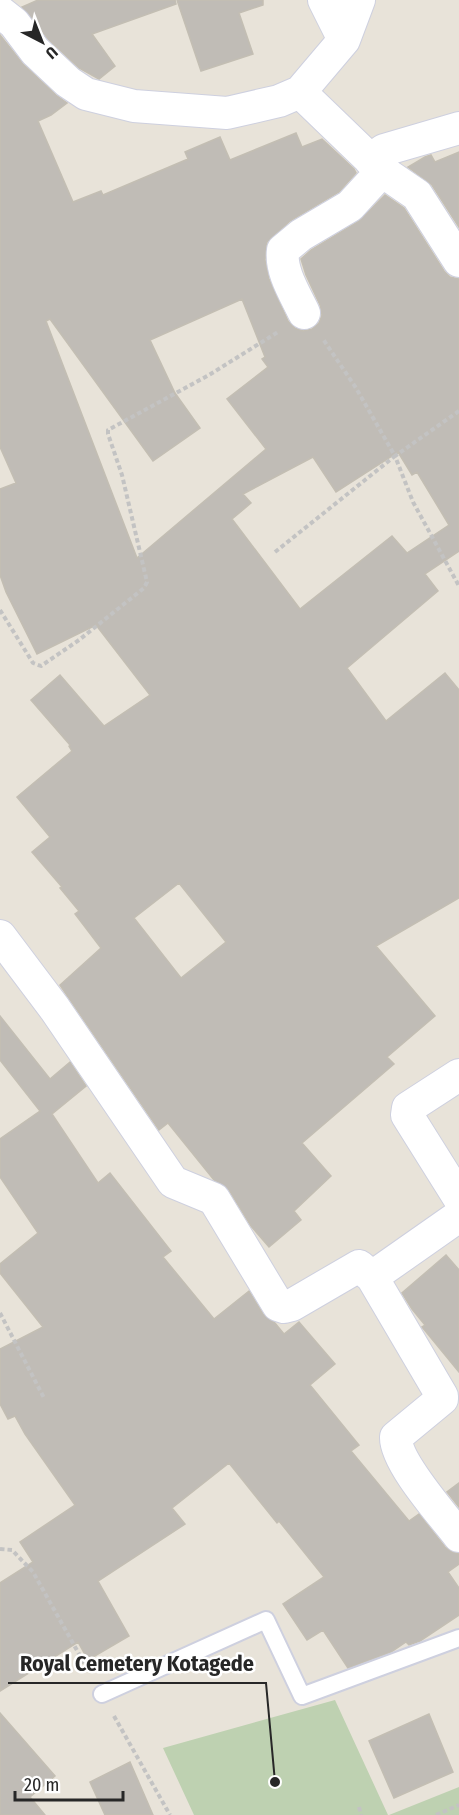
<svg xmlns="http://www.w3.org/2000/svg" width="459" height="1815" font-family="'Fira Sans Condensed',sans-serif">
	<style>
		.cemetery { fill: #bed1b1 }
		.building { fill: #c0bcb6; stroke: #c3beb3; stroke-width: 1.5; fill-rule: evenodd }
		.lines { fill: none; stroke-linecap: round; stroke-linejoin: round }
		.lane-casing { stroke: #ced0df; stroke-width: 20 }
		.street-casing { stroke: #ced0df; stroke-width: 34 }
		.path { stroke: #c3c3c3; stroke-width: 4; stroke-dasharray: 4.5 3; stroke-linecap: butt }
		.lane { stroke: #fff; stroke-width: 16 }
		.street { stroke: #fff; stroke-width: 32 }
		.leader { fill: none; stroke: #272727; stroke-width: 2 }
		.callout-dot { fill: #272727; stroke: #fff; stroke-width: 2 }
		.callout-label { font-size: 22px; text-anchor: middle; font-weight: bold; fill: #272727; stroke: #fff; stroke-width: 5; stroke-linejoin: round; paint-order: stroke }
	</style>
	<rect width="100%" height="100%" fill="#e8e3d9"/>
	<!-- cemetery -->
	<path class="cemetery" d="M335 1700 388 1815H194L163 1748Z
		M459 1787V1815H389Z"/>
	<!-- building -->
	<path class="building" d="M38 0H175L176 4 92 34 115 66 99 79 79 68 48 39 22 7Z
		M177 0H263V5L239 13 253 54 201 71Z
		M0 35 23 64 56 95 67 103 51 115 38 121 73 202 101 191 103 195 188 159 185 152 220 137 230 160 296 133 302 147 322 139 354 169 356 173 339 192 290 221 267 242 265 260 269 279 288 321 295 328 303 331 312 329 319 323 322 315 320 305 306 275 301 259 311 250 359 221 385 195 404 208 444 271 450 277 459 279V551L425 574 438 591 347 668 386 721 445 673 459 690V898L376 946 435 1016 387 1057 394 1064 302 1143 331 1176 294 1211 301 1220 269 1247 251 1226 229 1190 214 1180 168 1123 159 1130 60 985 101 948 75 914 79 911 60 888 62 887 32 852 50 837 17 797 72 751 69 746 70 745 31 700 60 675 104 726 150 695 96 625 37 654 6 592 0 575V489L16 483 0 447ZM242 299 265 357 262 359 268 367 227 399 266 449 137 558 46 321 50 319 153 461 200 428 175 393 150 340ZM398 452 412 475 417 472 449 525 407 553 392 536 300 609 232 519 251 503 243 494 313 457 336 492ZM179 883 226 942 181 978 134 918Z
		M459 152V227L432 185 408 167 425 157 431 155 435 162Z
		M0 1016 50 1079 70 1062 86 1086 52 1114 98 1183 110 1173 171 1251 163 1257 214 1319 249 1291 263 1314 275 1323 284 1334 299 1322 335 1364 310 1385 359 1445 351 1451 409 1521 419 1514 445 1547 452 1552 459 1554V1564L448 1572 459 1588V1615L420 1641 409 1645 406 1642 391 1652 348 1668 323 1630 307 1640 283 1604 324 1577 279 1521 277 1523 229 1463 172 1508 185 1524 98 1581 129 1636 88 1660 78 1642 0 1691V1583L33 1562 20 1542 75 1505 25 1434 15 1416 8 1419 0 1404V1349L43 1327 0 1273V1264L38 1233 0 1177V1139L40 1111 0 1060Z
		M446 1255 459 1270V1372L422 1327 425 1325 412 1309 402 1293Z
		M459 1483V1507L447 1492Z
		M0 1713 55 1776 30 1797 45 1815H0Z
		M429 1714 453 1772 394 1798 369 1741Z
		M130 1762 153 1815H105L90 1782Z"/>
	<g class="lines">
		<!-- lane casing -->
		<g class="lane-casing">
			<path id="lane" d="M102 1694 266 1620 302 1696 459 1638"/>
		</g>
		<!-- street casing -->
		<g class="street-casing">
			<path id="street" d="M324 0 344 40
				M0 12 14 23 35 51 68 82 86 94 134 106 227 113 279 101 300 92 344 40 359 0
				M300 92 382 171 417 195 459 261
				M370 160 384 150 459 128
				M304 313C295 294 280 271 283 250L301 235 350 206 382 171
				M0 936 55 1009 173 1182 214 1199 278 1305 284 1307 292 1305 359 1266 372 1277 442 1396V1399L396 1437C395 1462 443 1515 459 1536
				M459 1075 408 1108 407 1115 459 1198
				M372 1277 459 1216"/>
		</g>
		<!-- path -->
		<path class="path" d="M459 411 395 456 413 502 459 586
			M275 552 395 456 356 388 323 339
			M0 610 33 663 41 666 79 640 144 588 147 582 122 475 108 434V430L209 375 278 332
			M0 1313 44 1398
			M0 1549 12 1550 33 1572 88 1670
			M114 1716 170 1815
			M359 1807 361 1815
			M436 1815 459 1805"/>
		<!-- lane -->
		<use href="#lane" class="lane"/>
		<!-- street -->
		<use href="#street" class="street"/>
	</g>
	<!-- callouts -->
	<path class="leader" d="M275 1782L266 1683H8"/>
	<circle class="callout-dot" cx="275" cy="1782" r="6"/>
	<g class="callout-label">
		<text x="137" y="1671">Royal Cemetery Kotagede</text>
	</g>
	<!-- north arrow -->
	<g transform="translate(42 42) rotate(138)" stroke="#ffffff" stroke-width="4.5" paint-order="stroke">
	<path d="M0-4.5L10 22L0 15L-10 22Z" fill="#272727"/>
	<text y="-9" font-size="16" font-weight="bold" text-anchor="middle" fill="#272727">U</text>
	</g>
	<!-- scale -->
	<path d="M15 1791v9h108v-9" fill="none" stroke="#272727" stroke-width="3"/>
	<text x="24" y="1791" font-size="18" fill="#272727" stroke="#ffffff" stroke-width="4.5" paint-order="stroke">20 m</text>
</svg>
